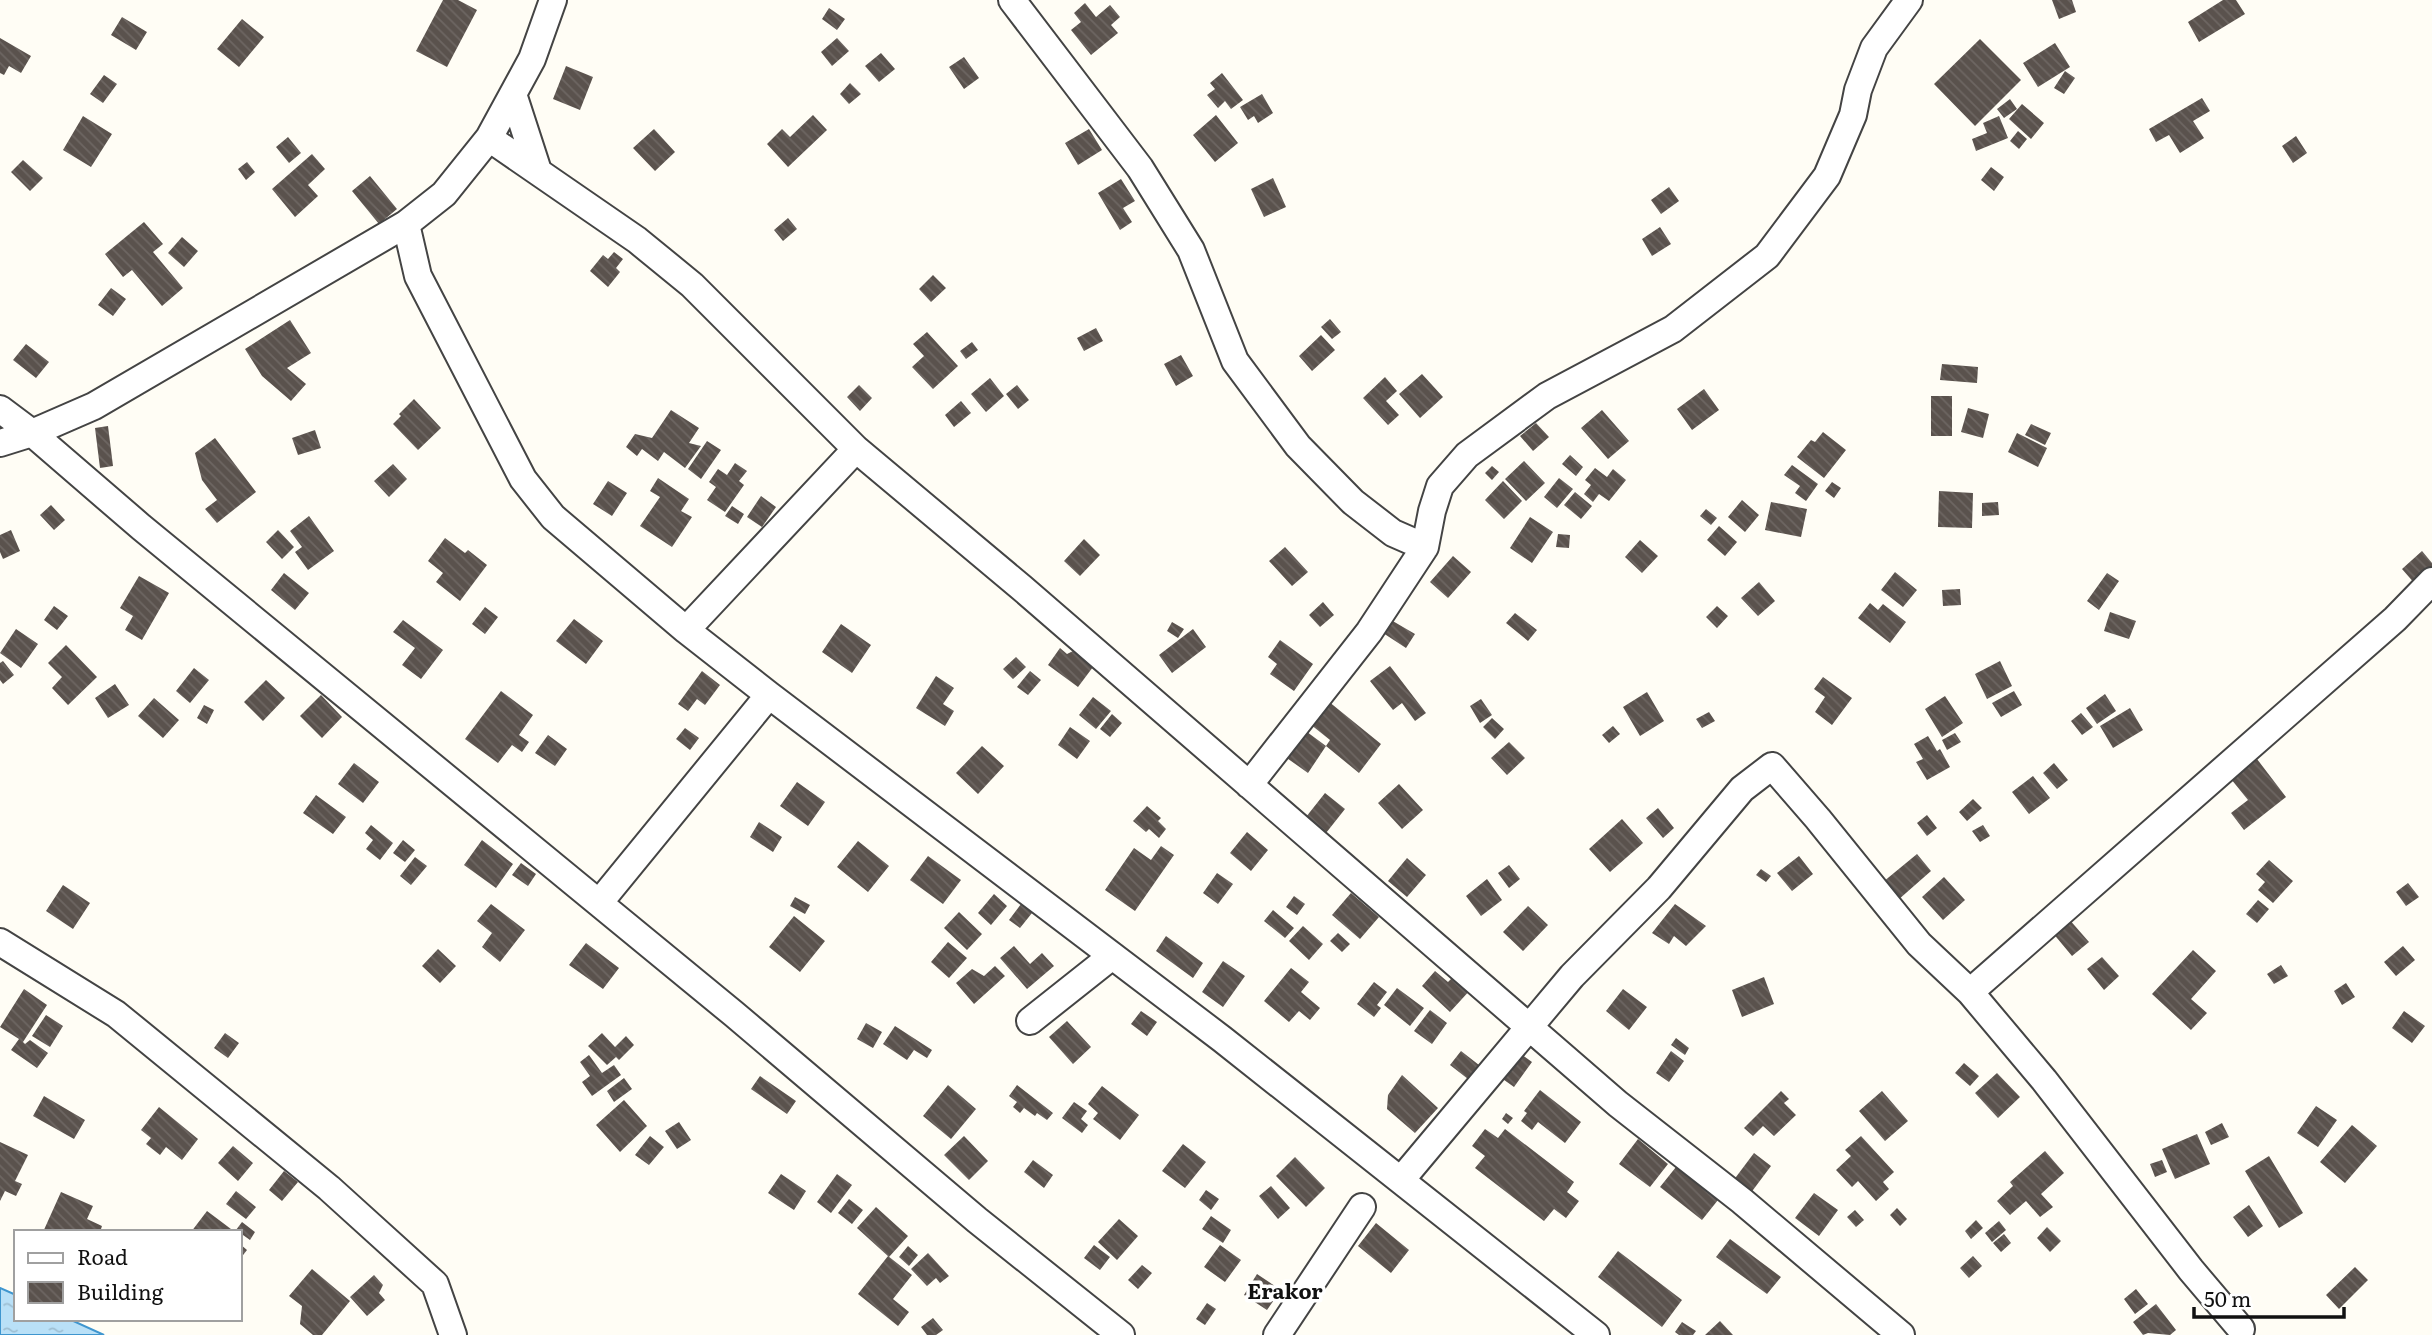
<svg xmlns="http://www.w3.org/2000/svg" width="2432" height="1335" font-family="Literata,serif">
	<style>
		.water { fill: url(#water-ripples); stroke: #3f96cf; stroke-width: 2 }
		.building { fill: url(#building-back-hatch) }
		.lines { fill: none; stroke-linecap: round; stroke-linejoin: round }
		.minor-casing { stroke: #444; stroke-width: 30 }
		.minor { stroke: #fff; stroke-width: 26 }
		.labels { text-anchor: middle; stroke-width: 7; stroke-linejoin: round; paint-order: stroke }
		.quarter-label { font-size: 21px; font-weight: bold; fill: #111; stroke: #fff }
	</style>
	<defs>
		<pattern id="water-ripples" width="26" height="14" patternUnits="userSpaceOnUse" patternTransform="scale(1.75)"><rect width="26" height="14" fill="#b9e0f7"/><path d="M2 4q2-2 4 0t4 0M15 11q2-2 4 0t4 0" fill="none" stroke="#9ebfd3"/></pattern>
		<pattern id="building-back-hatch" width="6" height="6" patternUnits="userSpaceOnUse" patternTransform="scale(1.75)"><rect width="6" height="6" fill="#5a524d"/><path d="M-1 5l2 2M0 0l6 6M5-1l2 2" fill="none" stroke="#6d6662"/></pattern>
	</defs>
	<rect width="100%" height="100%" fill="#fffdf5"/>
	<!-- water -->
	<path class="water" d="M0 1288 16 1295V1319H69L104 1335H0Z"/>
	<!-- building -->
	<path class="building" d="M443 0H458L477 10 447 67 416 51Z
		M2052 0H2072L2076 12 2059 19Z
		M2223 0H2236L2245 14 2199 42 2188 22Z
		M1085 3 1096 17 1110 5 1120 17 1111 25 1118 33 1091 55 1071 30 1081 22 1074 13Z
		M829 8 845 19 837 30 822 19Z
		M122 17 147 32 136 50 111 35Z
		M242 19 264 37 239 67 217 49Z
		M0 38 31 56 21 73 9 66 4 75 0 73Z
		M837 38 849 51 832 66 821 52Z
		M1980 39 2021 80 1975 126 1934 84Z
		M2055 43 2070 67 2038 87 2023 63Z
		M881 53 895 69 879 82 865 66Z
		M964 57 979 78 964 89 949 67Z
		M566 66 593 77 580 110 553 99Z
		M2065 71 2075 78 2064 94 2054 88Z
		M1222 73 1243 100 1231 109 1225 101 1218 108 1207 95 1215 89 1210 83Z
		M104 75 117 84 103 103 90 94Z
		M850 83 861 94 849 104 840 94Z
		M1262 94 1273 113 1258 123 1254 116 1248 120 1240 107Z
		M2202 98 2210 111 2193 121 2204 138 2180 153 2169 135 2156 142 2149 129Z
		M2010 99 2017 109 2004 118 1997 109Z
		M2022 104 2044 123 2031 139 2009 119Z
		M813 115 827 130 788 167 767 144 782 129 790 137Z
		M1216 115 1238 143 1215 162 1193 135Z
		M83 116 112 134 91 167 63 150Z
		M1999 116 2008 138 1976 151 1972 139 1987 133 1983 123Z
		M654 129 675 152 655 171 633 148Z
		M1089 129 1102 150 1078 165 1065 143Z
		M2018 131 2027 139 2019 149 2010 141Z
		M2296 136 2307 153 2293 163 2282 146Z
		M288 137 301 153 289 163 276 147Z
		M312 154 325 169 308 185 318 196 295 217 272 189Z
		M23 160 43 178 30 191 11 172Z
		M247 162 255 172 246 180 238 169Z
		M1991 167 2004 177 1994 191 1981 180Z
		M370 176 397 209 379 224 352 191Z
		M1273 178 1286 207 1264 217 1251 189Z
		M1121 179 1135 201 1123 208 1132 222 1120 230 1098 193Z
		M1669 187 1679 201 1661 214 1651 200Z
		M788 218 797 229 783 241 774 230Z
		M144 222 163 244 153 252 183 288 162 306 132 270 123 277 105 254Z
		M1660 227 1671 244 1652 256 1642 239Z
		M182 237 198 251 184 267 168 253Z
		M614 252 623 259 616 268 620 272 608 287 590 271 603 255 608 259Z
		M933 275 946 288 931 302 919 289Z
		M111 288 126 299 113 316 98 305Z
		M1330 319 1341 332 1332 339 1321 327Z
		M290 320 311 353 287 368 306 384 291 401 262 376 245 349Z
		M1096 328 1103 341 1084 351 1077 338Z
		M927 332 958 366 933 389 912 367 924 356 913 344Z
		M1321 335 1335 350 1312 371 1299 356Z
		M972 342 978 350 966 359 960 351Z
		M26 344 49 362 36 378 13 360Z
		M1181 355 1193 376 1176 386 1164 364Z
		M1942 364 1978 367 1977 383 1940 380Z
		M1422 374 1443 397 1420 418 1399 394Z
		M1385 377 1397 391 1386 401 1399 415 1388 425 1363 398Z
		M990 378 1004 396 986 412 971 394Z
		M859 385 872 398 860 411 847 397Z
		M1017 385 1029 400 1018 409 1006 394Z
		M1704 389 1719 410 1692 430 1677 409Z
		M1931 396H1952V436H1931Z
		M414 399 441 428 418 450 393 424 401 416 399 414Z
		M961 401 971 413 954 427 945 415Z
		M1968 408 1989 414 1983 438 1961 432Z
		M671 410 699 428 689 443 701 446 685 468 664 452 658 461 642 449 637 456 626 447 635 434 652 438Z
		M1602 410 1629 441 1608 459 1581 428Z
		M1536 423 1549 437 1533 451 1520 436Z
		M2031 424 2051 433 2045 445 2025 435Z
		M108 426 113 466 100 468 95 428Z
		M315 430 321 448 298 455 292 438Z
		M1823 432 1846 450 1824 478 1797 457 1811 440 1815 442Z
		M2017 433 2047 448 2038 467 2008 452Z
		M215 438 256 492 217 523 205 509 217 500 202 480 195 453Z
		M707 441 721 450 701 479 688 469Z
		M1570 455 1583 467 1576 476 1562 464Z
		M1524 461 1545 483 1526 501 1505 479Z
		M735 463 747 471 739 481 744 485 725 512 707 500 716 487 709 482 718 469 727 475Z
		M393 464 407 479 389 497 374 481Z
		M1792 465 1818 484 1806 501 1795 493 1800 486 1784 475Z
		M1492 466 1499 472 1492 480 1485 473Z
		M1595 468 1607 477 1613 469 1626 480 1609 501 1599 494 1593 502 1584 494 1591 485 1585 480Z
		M658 478 689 499 681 511 692 517 672 547 640 526 660 497 650 491Z
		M1559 478 1573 489 1557 508 1544 497Z
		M608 481 627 493 612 516 593 504Z
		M1503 481 1522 501 1504 519 1485 500Z
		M1832 482 1841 488 1834 498 1825 491Z
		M1939 491 1973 493 1972 528 1938 527Z
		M1575 492 1592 506 1581 519 1564 505Z
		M761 496 776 507 762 527 747 517Z
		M1742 500 1759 515 1745 532 1728 517Z
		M1771 502 1807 509 1801 537 1765 530Z
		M1998 502 1999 515 1982 516V503Z
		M51 505 65 520 54 530 40 515Z
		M732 506 744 514 738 524 725 516Z
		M1706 509 1717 518 1711 525 1700 516Z
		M309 516 334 551 308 570 295 552 302 547 290 531Z
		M1530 517 1553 532 1532 563 1510 548Z
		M1719 526 1737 542 1725 556 1707 540Z
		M11 530 20 551 3 559 0 552V535Z
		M278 530 294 547 282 559 266 542Z
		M1558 534 1570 535 1569 548 1556 547Z
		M445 538 465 553 468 550 487 565 460 601 436 582 443 573 428 561Z
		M1084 539 1100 555 1080 576 1064 561Z
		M1640 540 1658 556 1642 573 1625 557Z
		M1285 547 1308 572 1292 586 1269 561Z
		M2422 551 2432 563V571L2416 585 2402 569Z
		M1453 556 1471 572 1448 598 1430 582Z
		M1895 572 1917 590 1903 607 1881 590Z
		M284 573 309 593 295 610 271 590Z
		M2107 573 2119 581 2099 610 2087 601Z
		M139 576 169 593 142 640 125 630 133 616 120 608Z
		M1759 582 1775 601 1758 616 1741 598Z
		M1960 589 1961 605 1943 606 1942 590Z
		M1323 602 1334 615 1320 627 1309 615Z
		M1870 603 1878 610 1883 604 1906 622 1890 643 1858 618Z
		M54 606 68 616 57 630 44 620Z
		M1717 606 1728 616 1717 628 1706 617Z
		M485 607 498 617 485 634 472 624Z
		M2110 612 2136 621 2129 639 2104 631Z
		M1515 613 1537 630 1528 641 1506 623Z
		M574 619 603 641 586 664 556 641Z
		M403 620 443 650 421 679 402 665 415 648 393 632Z
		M1391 620 1415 634 1406 648 1383 633Z
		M1172 622 1184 629 1178 638 1167 631Z
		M841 624 871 645 852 673 822 652Z
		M16 629 38 644 21 668 0 653Z
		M1193 629 1206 647 1172 673 1159 655Z
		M1280 640 1313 664 1294 691 1270 674 1277 664 1268 657Z
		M66 645 97 677 68 705 52 688 62 677 48 663Z
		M1060 648 1067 654 1079 648 1096 663 1078 687 1048 665Z
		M1016 657 1026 667 1013 679 1003 669Z
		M3 661 14 675 3 684 0 680V663Z
		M2000 661 2012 686 1987 699 1975 674Z
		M1390 666 1426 713 1415 721 1402 703 1393 710 1370 681Z
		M194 668 209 680 190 703 176 691Z
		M702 671 720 685 705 705 697 699 688 711 678 704Z
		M1030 671 1041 680 1028 695 1017 687Z
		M936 676 954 688 943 704 954 711 945 726 916 708Z
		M1823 677 1852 698 1832 725 1815 712 1825 697 1814 689Z
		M266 680 285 698 263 721 244 702Z
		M115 684 129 705 108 718 95 698Z
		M501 691 533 715 519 735 529 742 522 752 512 745 498 763 465 739Z
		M2014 691 2022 705 2001 717 1992 703Z
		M1647 692 1664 721 1640 736 1623 707Z
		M2105 694 2116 711 2097 724 2086 708Z
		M321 695 342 717 322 738 300 716Z
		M1945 696 1963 723 1942 737 1925 709Z
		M1093 697 1111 711 1096 729 1079 715Z
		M154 698 179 720 163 738 138 716Z
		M1481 699 1492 715 1480 723 1470 706Z
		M1328 701 1381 744 1359 773 1326 746 1330 740 1310 724Z
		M204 705 214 710 207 724 197 718Z
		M2130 708 2143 730 2113 748 2100 726Z
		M1709 712 1715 721 1702 728 1696 719Z
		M2081 713 2093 727 2082 735 2071 721Z
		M1112 714 1122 723 1110 737 1100 729Z
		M1492 718 1504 729 1495 739 1483 727Z
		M1613 726 1620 734 1609 743 1602 735Z
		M1070 727 1090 741 1077 759 1058 745Z
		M685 728 699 738 690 750 676 739Z
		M1303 729 1326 746 1308 773 1284 756Z
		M1955 733 1961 742 1947 750 1942 740Z
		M548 735 567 749 555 766 535 753Z
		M1928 736 1937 751 1940 749 1950 767 1927 780 1916 762 1923 759 1914 744Z
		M1509 742 1525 758 1507 775 1491 758Z
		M982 746 1004 766 978 794 956 773Z
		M2257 759 2286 797 2244 830 2231 813 2248 800 2231 779Z
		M354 763 379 782 363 803 338 784Z
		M2054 763 2068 780 2057 789 2043 773Z
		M2033 776 2050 798 2029 814 2012 792Z
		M797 782 825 802 808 826 780 806Z
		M1399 784 1423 810 1402 829 1378 803Z
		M1325 793 1345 809 1326 833 1306 817Z
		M316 795 346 817 333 834 303 813Z
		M1973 799 1982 808 1967 821 1959 812Z
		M1147 806 1161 818 1158 821 1166 829 1159 838 1149 829 1146 832 1133 821Z
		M1658 808 1674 828 1663 838 1646 818Z
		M1927 815 1937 828 1927 836 1917 823Z
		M1622 819 1643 843 1610 872 1589 849Z
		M759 822 782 837 773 852 750 837Z
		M371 825 393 843 380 860 366 849 373 840 365 833Z
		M1983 825 1990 836 1980 842 1972 831Z
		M1247 832 1268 850 1251 871 1230 853Z
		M403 840 415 850 405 862 393 853Z
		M482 840 513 864 496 888 464 865Z
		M858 841 889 866 868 892 837 867Z
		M1161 846 1174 855 1135 911 1105 890 1134 848 1151 860Z
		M1917 854 1931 871 1898 900 1883 882Z
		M928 856 961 880 943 904 910 880Z
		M1799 856 1813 874 1792 891 1777 873Z
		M415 857 427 866 411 885 400 876Z
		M1407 858 1426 875 1407 897 1388 881Z
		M2269 860 2293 881 2273 903 2258 890 2265 882 2256 874Z
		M521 863 536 874 528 886 512 875Z
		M1509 865 1520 879 1509 888 1498 873Z
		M1761 869 1771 876 1766 882 1756 875Z
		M1217 873 1233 884 1218 904 1203 893Z
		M1944 877 1965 900 1943 920 1922 897Z
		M1487 879 1502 900 1481 916 1466 896Z
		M2408 883 2419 897 2406 906 2396 892Z
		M63 885 90 903 73 929 46 911Z
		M1351 893 1379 917 1360 939 1332 915Z
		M994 894 1007 906 991 925 978 913Z
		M1294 896 1305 904 1297 915 1286 907Z
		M795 897 810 905 805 914 790 906Z
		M2258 900 2269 909 2257 923 2246 914Z
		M491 904 525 930 500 962 482 947 492 933 477 921Z
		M1021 904 1032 913 1020 928 1009 920Z
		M1675 904 1706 926 1686 946 1674 936 1669 944 1652 933Z
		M1528 906 1548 925 1523 951 1503 932Z
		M1273 910 1294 928 1285 938 1264 921Z
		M959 912 982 934 967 950 944 928Z
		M794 916 825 941 800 972 769 947Z
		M2068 918 2089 942 2072 956 2052 932Z
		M1303 926 1323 944 1309 960 1289 941Z
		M1338 933 1350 944 1342 952 1330 941Z
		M1166 936 1203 963 1193 978 1156 951Z
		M948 942 967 958 949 978 931 962Z
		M586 943 619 968 603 989 569 965Z
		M1014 946 1030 964 1042 953 1054 966 1027 989 1000 958Z
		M2403 946 2415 960 2396 976 2384 962Z
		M438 949 456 966 440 983 422 966Z
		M2193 950 2216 971 2191 999 2207 1013 2191 1030 2152 994Z
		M2102 957 2119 976 2104 990 2087 969Z
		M1223 961 1245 976 1223 1007 1202 992Z
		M2281 965 2288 976 2274 984 2267 974Z
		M995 966 1005 976 974 1004 956 983 972 969 984 976Z
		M1291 968 1309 982 1301 992 1320 1008 1310 1020 1299 1011 1289 1022 1264 1001Z
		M1435 971 1448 982 1456 974 1472 988 1450 1012 1422 986Z
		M1764 977 1774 1004 1742 1017 1732 990Z
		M1374 982 1387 992 1377 1005 1381 1008 1374 1017 1357 1004Z
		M2346 983 2355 997 2342 1005 2334 991Z
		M1397 988 1424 1008 1410 1026 1384 1005Z
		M24 989 47 1005 23 1042 25 1044 30 1040 48 1053 37 1068 11 1050 19 1039 0 1027Z
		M1623 989 1647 1007 1629 1030 1606 1011Z
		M1430 1010 1447 1023 1432 1044 1414 1031Z
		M1141 1011 1157 1022 1147 1036 1131 1024Z
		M2404 1011 2425 1026 2412 1043 2392 1028Z
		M46 1015 63 1026 50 1047 32 1036Z
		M1067 1021 1091 1047 1073 1064 1049 1037Z
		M866 1023 882 1032 873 1048 857 1039Z
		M895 1026 932 1050 927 1058 914 1050 907 1060 883 1044Z
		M225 1033 239 1043 228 1058 214 1048Z
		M602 1033 615 1047 626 1036 634 1045 619 1060 616 1057 607 1065 588 1046Z
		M1676 1038 1689 1048 1685 1055 1671 1045Z
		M1461 1051 1479 1065 1468 1079 1450 1065Z
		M1671 1051 1684 1061 1669 1082 1656 1073Z
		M1518 1052 1532 1062 1514 1087 1500 1077Z
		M589 1055 602 1073 614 1065 621 1075 592 1096 582 1082 590 1076 580 1062Z
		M1964 1063 1979 1076 1970 1086 1955 1073Z
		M1997 1073 2020 1097 1998 1118 1975 1093Z
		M1402 1075 1438 1108 1415 1133 1387 1109 1388 1095Z
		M760 1076 796 1101 787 1114 751 1089Z
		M624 1078 632 1089 614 1102 607 1091Z
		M948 1085 976 1109 951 1139 923 1116Z
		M1017 1085 1053 1113 1047 1120 1037 1113 1035 1116 1024 1108 1020 1113 1013 1107 1017 1102 1009 1096Z
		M1102 1086 1139 1115 1120 1140 1093 1119 1098 1113 1088 1104Z
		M1540 1090 1581 1122 1565 1143 1538 1122 1532 1130 1521 1121 1527 1113 1524 1111Z
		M1781 1091 1789 1099 1784 1103 1796 1115 1774 1136 1763 1126 1753 1136 1744 1128Z
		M1882 1091 1908 1121 1885 1141 1859 1111Z
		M44 1096 85 1120 74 1139 33 1116Z
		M624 1100 647 1126 620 1152 596 1125Z
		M1074 1102 1087 1111 1081 1119 1088 1125 1082 1133 1062 1118Z
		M2316 1106 2337 1120 2318 1147 2297 1133Z
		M159 1107 198 1139 182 1160 166 1147 160 1155 146 1144 151 1138 141 1130Z
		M1506 1113 1513 1118 1508 1124 1502 1119Z
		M679 1122 691 1140 677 1149 665 1131Z
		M2222 1123 2229 1137 2211 1145 2205 1132Z
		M2352 1125 2377 1146 2345 1183 2320 1162Z
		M1485 1129 1498 1138 1505 1129 1574 1182 1567 1192 1579 1201 1566 1218 1554 1209 1544 1221 1475 1168 1485 1156 1472 1146Z
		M2197 1134 2210 1164 2175 1179 2162 1149Z
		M650 1136 664 1147 649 1165 635 1155Z
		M964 1136 988 1161 969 1180 944 1155Z
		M1861 1136 1894 1172 1883 1182 1889 1189 1876 1201 1858 1181 1852 1187 1836 1170 1851 1156 1845 1150Z
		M1638 1139 1668 1164 1650 1187 1619 1164Z
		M0 1142 28 1155 15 1181 22 1184 16 1196 5 1191 0 1201Z
		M1183 1144 1206 1162 1185 1188 1162 1171Z
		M233 1146 253 1163 238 1181 218 1163Z
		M2045 1151 2064 1173 2041 1194 2053 1207 2040 1217 2026 1201 2010 1215 1997 1201 2013 1186 2010 1182Z
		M1754 1153 1771 1166 1750 1194 1733 1181Z
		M2269 1156 2303 1213 2279 1228 2245 1171Z
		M1295 1157 1325 1188 1306 1207 1276 1176Z
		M1033 1160 1053 1175 1044 1188 1024 1172Z
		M2162 1160 2167 1172 2155 1177 2150 1164Z
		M1676 1167 1718 1200 1702 1220 1660 1187Z
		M284 1171 298 1182 282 1201 269 1190Z
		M781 1174 806 1191 794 1210 768 1193Z
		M837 1174 852 1185 831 1213 817 1202Z
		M1271 1186 1290 1208 1278 1219 1259 1196Z
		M1206 1190 1219 1199 1211 1210 1199 1200Z
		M236 1191 256 1207 246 1219 226 1204Z
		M61 1192 93 1206 87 1219 102 1226 100 1232H43Z
		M1814 1193 1838 1210 1819 1236 1795 1218Z
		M849 1199 863 1210 852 1224 838 1213Z
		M2249 1205 2263 1226 2248 1237 2233 1217Z
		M876 1207 908 1236 889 1257 857 1228Z
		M1897 1208 1907 1219 1900 1226 1890 1215Z
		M1855 1210 1864 1220 1856 1227 1847 1217Z
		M207 1211 235 1232H191Z
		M1211 1216 1231 1230 1223 1243 1202 1229Z
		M1119 1219 1138 1236 1117 1260 1098 1242Z
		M1976 1220 1983 1228 1971 1239 1965 1231Z
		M1999 1221 2006 1230 1992 1242 1985 1233Z
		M242 1222 255 1232 250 1240 236 1230Z
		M1376 1223 1409 1250 1391 1273 1358 1246Z
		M2047 1227 2061 1241 2050 1252 2037 1238Z
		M2004 1234 2011 1243 2001 1252 1993 1243Z
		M1730 1239 1781 1277 1767 1294 1716 1257Z
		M240 1244 247 1250 240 1259Z
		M1094 1245 1110 1257 1100 1270 1084 1258Z
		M1220 1245 1241 1260 1225 1282 1204 1267Z
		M908 1246 918 1255 909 1266 899 1257Z
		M1618 1251 1682 1300 1662 1327 1598 1277Z
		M928 1253 949 1276 940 1283 936 1278 927 1286 911 1269Z
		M888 1256 912 1275 893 1299 909 1312 898 1326 858 1294Z
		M1973 1256 1982 1266 1969 1278 1960 1268Z
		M1142 1265 1152 1273 1138 1289 1128 1280Z
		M2355 1267 2368 1280 2339 1309 2326 1295Z
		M312 1269 350 1301 322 1335H313L300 1324 302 1306 289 1296Z
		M1257 1274 1281 1290 1267 1310 1244 1295Z
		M374 1275 383 1285 379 1293 385 1300 367 1316 350 1297Z
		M2136 1289 2148 1304 2135 1314 2124 1299Z
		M1207 1303 1216 1309 1205 1325 1196 1319Z
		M2156 1304 2176 1330 2170 1335 2148 1333 2143 1335 2133 1322Z
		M933 1318 943 1330 936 1335H927L921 1327Z
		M1720 1321 1733 1335H1705Z
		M1682 1322 1696 1331 1693 1335H1679L1675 1332Z"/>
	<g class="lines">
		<!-- minor casing -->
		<g class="minor-casing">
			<path id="minor" d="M1012 0 1140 168 1191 250 1235 361 1298 446 1353 502 1393 533 1425 547
				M513 94 538 171
				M489 138 637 240 692 285 856 449 1022 588 1618 1104 1742 1201 1901 1335
				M406 224 418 276 523 479 553 517 686 630 769 695 1222 1039 1596 1335
				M0 409 32 433 141 527 734 1014 977 1220 1121 1335
				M0 443 32 433 94 406 406 224 444 194 489 138 532 59 553 0
				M686 630 856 449
				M1249 785 1369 632 1425 547 1432 511 1440 486 1467 455 1547 396 1673 329 1767 256 1827 176 1853 115 1858 90 1874 48 1909 0
				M599 903 769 695
				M0 942 116 1014 329 1188 435 1284 453 1335
				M1970 992 2395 619 2432 581
				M1030 1021 1112 956
				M1401 1180 1572 976 1659 888 1742 789 1772 766 1818 819 1919 944 1970 992 2044 1080 2191 1270 2241 1329
				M1277 1335 1362 1207"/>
		</g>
		<!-- minor -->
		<use href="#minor" class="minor"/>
	</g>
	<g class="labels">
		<!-- quarter labels -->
		<g class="quarter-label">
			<text x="1285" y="1299">Erakor</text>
		</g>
	</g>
	<!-- legend -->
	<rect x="14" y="1230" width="228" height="91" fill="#ffffff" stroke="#a0a0a0" stroke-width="2"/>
	<rect x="28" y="1253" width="35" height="10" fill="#ffffff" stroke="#a0a0a0" stroke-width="2"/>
	<text x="77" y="1265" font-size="21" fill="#111111">Road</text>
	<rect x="28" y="1282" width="35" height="21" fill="url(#building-back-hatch)" stroke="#a0a0a0" stroke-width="2"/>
	<text x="77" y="1300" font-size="21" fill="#111111">Building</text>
	<!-- scale -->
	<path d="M2194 1307v10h150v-10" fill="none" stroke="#111111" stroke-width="3.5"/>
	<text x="2204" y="1307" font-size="21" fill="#111111" stroke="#ffffff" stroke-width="5" paint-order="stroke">50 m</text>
</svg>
